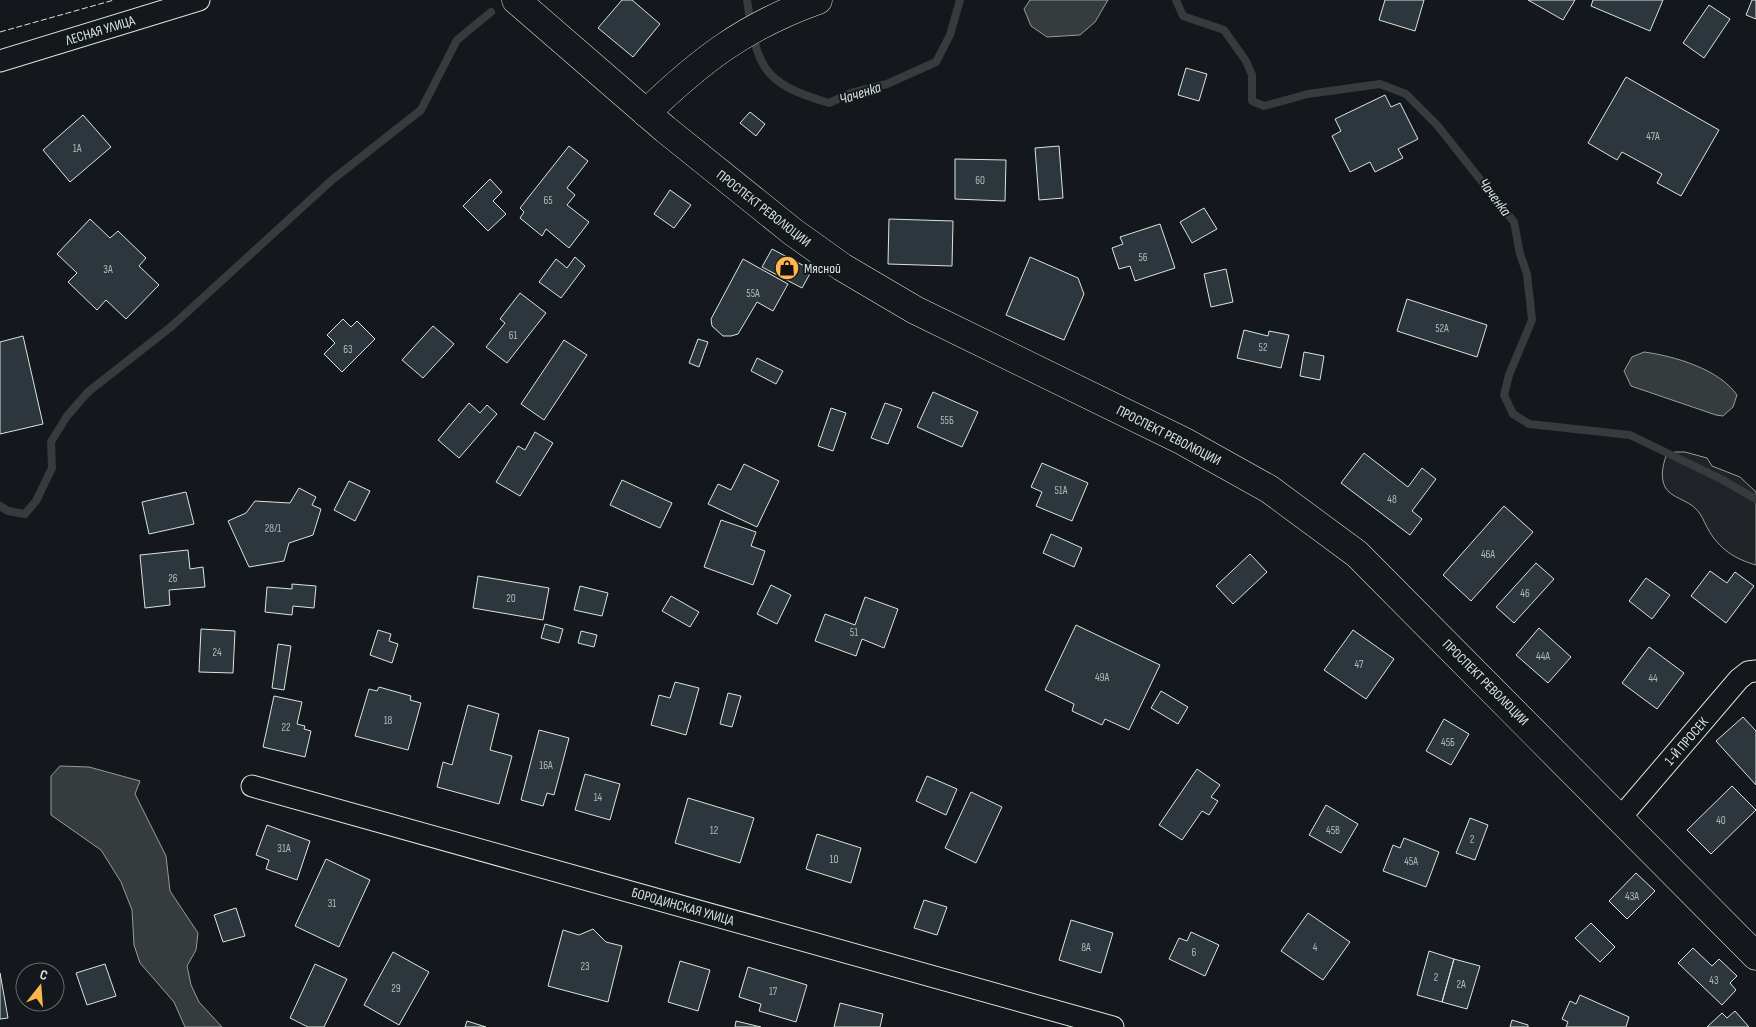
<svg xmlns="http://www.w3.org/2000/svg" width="1756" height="1027" font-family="'Sofia Sans Condensed',sans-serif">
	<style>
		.green { fill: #202428; stroke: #939e99 }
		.water { fill: #363b3e; stroke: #939e99 }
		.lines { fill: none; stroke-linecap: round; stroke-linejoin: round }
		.stream { stroke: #363b3e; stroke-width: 8 }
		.building { fill: #2c363c; stroke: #d8e6dc }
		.minor-casing { stroke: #d8e6dc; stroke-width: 23 }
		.tertiary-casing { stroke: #d8e6dc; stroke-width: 29 }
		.minor { stroke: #14181c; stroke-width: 21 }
		.tertiary { stroke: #14181c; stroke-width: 28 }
		.fence { stroke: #d8e6dc; stroke-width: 1; stroke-dasharray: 6 2.5; stroke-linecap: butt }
		.labels { text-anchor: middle; stroke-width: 4; stroke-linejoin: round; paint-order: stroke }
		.number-label { font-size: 11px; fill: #adbab4 }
		.street-label { font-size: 14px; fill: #d8e6dc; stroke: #14181c }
		.poi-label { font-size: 14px; fill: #d8e6dc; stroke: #14181c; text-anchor: start }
		.water-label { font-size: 15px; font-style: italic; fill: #d8e6dc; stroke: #14181c }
	</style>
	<rect width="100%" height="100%" fill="#14181c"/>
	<!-- green -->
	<path class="green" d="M1675 452H1685L1707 458 1712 466 1740 477 1756 492V565C1735 559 1719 549 1708 529 1704 522 1702 515 1696 509 1688 500 1671 498 1665 487 1660 477 1663 465 1666 456Z"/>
	<!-- water -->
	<path class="water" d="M1030 0H1108L1095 22 1080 35 1047 37 1031 26 1024 9Z
		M1644 352C1674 356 1719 369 1737 395L1733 407 1723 416 1716 415 1631 386 1624 371 1632 357Z
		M60 766 89 767 140 781 135 794 166 856 170 891 198 933 196 950 187 966 191 985 199 1002 222 1027H185L174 1002 140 963 134 945 132 910 121 882 101 850 51 815V776Z"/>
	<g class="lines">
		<!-- stream -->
		<path class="stream" d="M747 0C757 67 761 83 829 103L851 93 887 84 936 62 950 35 960 0
			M1176 0 1183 16 1224 30 1246 61 1252 75V101L1264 106 1308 94 1380 84 1406 94 1437 125 1514 222 1520 254 1527 274 1532 320 1509 375 1504 395 1513 414 1529 424 1630 435 1721 479 1756 499
			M0 506 8 511 25 514 36 501 52 468 51 442 67 416 88 392 172 326 332 180 421 110 457 40 491 12"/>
	</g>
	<!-- building -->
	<path class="building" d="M622 0H632L660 24 633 57 598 28Z
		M1385 0H1424L1415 31 1379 20Z
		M1528 0H1575L1563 20Z
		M1593 0H1663L1650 31 1591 6Z
		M1752 0H1756V19L1746 15Z
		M1709 5 1730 19 1704 58 1683 43Z
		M1186 68 1207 74 1199 101 1178 95Z
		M1626 77 1719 130 1681 196 1657 183 1662 174 1622 152 1617 160 1588 143Z
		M1385 95 1391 107 1400 103 1418 139 1398 149 1403 158 1375 172 1370 162 1350 172 1332 136 1341 131 1335 119Z
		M750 112 765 124 756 136 740 123Z
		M83 115 111 147 70 182 43 150Z
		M569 146 588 161 567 188 575 195 567 205 589 222 569 248 546 229 542 236 520 218 524 212 520 208Z
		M1059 146 1063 198 1039 200 1035 148Z
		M955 159 1006 160 1005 201 955 199Z
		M490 179 502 192 493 201 506 214 488 231 463 206Z
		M670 190 691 205 674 228 654 214Z
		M1204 208 1217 229 1192 243 1180 222Z
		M90 219 110 238 118 231 146 258 139 266 159 285 126 319 106 300 97 310 68 282 77 273 57 254Z
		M889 219 953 221 952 266 888 264Z
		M1160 224 1175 268 1135 281 1130 266 1119 269 1112 248 1123 244 1120 237Z
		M772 249 812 270 802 288 762 267Z
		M575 257 585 266 561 298 539 282 556 259 567 268Z
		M1030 257 1078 278 1084 294 1064 340 1006 315Z
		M743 259 788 284 773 311 757 302 738 334 731 336H723L712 326 711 319Z
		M1226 269 1233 302 1211 307 1204 274Z
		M520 293 546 313 507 363 486 347 505 323 500 319Z
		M1407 299 1487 325 1477 357 1397 331Z
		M343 319 351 327 357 321 375 339 342 372 324 354 335 343 327 335Z
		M433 326 454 344 423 378 402 360Z
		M1244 330 1268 336 1269 331 1289 335 1281 368 1237 358Z
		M23 336 43 424 0 434V342Z
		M698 339 708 342 699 367 689 363Z
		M564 340 587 355 544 420 521 404Z
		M1304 352 1324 356 1320 380 1300 376Z
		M757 358 783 371 776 384 751 371Z
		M933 392 978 412 962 447 917 427Z
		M469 403 480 413 487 405 497 414 459 458 438 440Z
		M885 403 902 409 888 444 871 438Z
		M831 408 846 413 833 451 818 446Z
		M535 432 553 443 520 496 496 482 518 446 525 450Z
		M1364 453 1408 487 1422 468 1436 479 1412 511 1422 519 1410 535 1341 483Z
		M1042 463 1088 483 1072 521 1036 506 1042 492 1031 487Z
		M744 464 779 481 757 527 708 504 718 484 731 490Z
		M622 480 672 503 660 528 610 505Z
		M349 481 370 491 355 521 334 510Z
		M299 488 316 497 312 505 321 509 313 535 289 543 284 561 249 567 228 521 246 513 255 501 290 503Z
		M186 492 194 524 149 534 142 502Z
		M1504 506 1533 532 1471 601 1443 575Z
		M721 520 756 532 751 546 765 551 753 585 704 567Z
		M1051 534 1082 548 1074 567 1043 553Z
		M188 550 190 569 203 567 205 587 169 590 170 605 145 608 140 555Z
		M1250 554 1267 572 1233 604 1216 586Z
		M1536 563 1554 579 1514 623 1496 607Z
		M1710 571 1727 583 1735 572 1754 586 1726 623 1691 596Z
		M478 576 549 588 543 620 473 608Z
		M1646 578 1670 595 1652 619 1629 601Z
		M292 584 316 586 314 608 293 606 292 615 265 612 267 587 292 589Z
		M771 585 791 595 777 624 757 614Z
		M580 586 608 593 602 616 574 610Z
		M671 596 699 612 690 627 662 611Z
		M865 597 898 609 884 648 862 639 856 656 815 641 825 614 855 625Z
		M545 624 563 629 559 643 541 638Z
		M1076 625 1160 665 1129 730 1105 719 1102 725 1072 711 1074 704 1045 690Z
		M1539 628 1571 657 1548 683 1516 655Z
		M201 629 235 631 233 673 199 672Z
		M378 630 391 634 389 641 398 644 392 663 370 655Z
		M1353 630 1394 659 1366 699 1324 670Z
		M581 631 597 635 594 647 578 643Z
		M278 644 291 646 284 690 272 688Z
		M1649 647 1684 673 1657 709 1622 683Z
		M675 682 699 688 686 735 651 725 659 695 670 698Z
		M379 687 411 696 410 700 421 703 408 750 355 736 369 689 377 691Z
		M1161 691 1188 707 1178 724 1151 708Z
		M728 693 741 696 732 727 720 724Z
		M274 696 302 702 297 724 305 726 304 729 311 731 305 757 263 747Z
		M468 705 499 714 490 750 512 756 499 804 437 787 443 762 452 765Z
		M1743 717 1756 731V785L1716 741Z
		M1444 719 1469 734 1451 765 1426 751Z
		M539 730 569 738 554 795 547 793 543 806 521 800Z
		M1197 769 1220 785 1211 797 1218 801 1209 815 1202 811 1182 840 1159 825Z
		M585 774 620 784 610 820 575 810Z
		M927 776 957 789 946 815 916 801Z
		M1732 786 1756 810 1711 854 1687 830Z
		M971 792 1002 807 976 863 945 848Z
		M688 798 754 818 740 863 675 843Z
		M1326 805 1358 824 1341 853 1309 835Z
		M1470 818 1488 825 1475 860 1456 853Z
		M267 825 310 841 297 880 266 869 269 860 256 855Z
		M817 834 861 848 851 883 806 869Z
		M1404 838 1439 852 1426 887 1383 871 1393 845 1400 848Z
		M326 859 370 880 339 947 295 926Z
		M1636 873 1655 891 1627 919 1609 901Z
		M924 900 947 907 937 935 914 928Z
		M236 908 245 936 223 942 214 915Z
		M1308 913 1350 942 1323 980 1281 951Z
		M1071 920 1113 933 1101 973 1059 960Z
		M1591 923 1615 947 1600 962 1575 938Z
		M593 929 606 942 622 946 608 1002 548 986 563 930 579 935Z
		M1191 932 1219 945 1205 976 1169 959 1179 938 1187 941Z
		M1693 948 1712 966 1719 959 1737 976 1730 983 1736 990 1722 1005 1678 963Z
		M1429 951 1454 959 1442 1002 1417 995Z
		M393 952 429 972 399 1025 364 1005Z
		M1454 959 1480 966 1467 1009 1442 1002Z
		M680 961 710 970 698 1011 668 1002Z
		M105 964 116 996 87 1005 76 973Z
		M315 964 347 979 324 1027H308L290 1018Z
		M748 967 807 985 796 1022 759 1011 761 1004 739 997Z
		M0 973 8 1018 0 1019Z
		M1580 995 1629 1017 1626 1027H1566L1568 1022 1562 1019 1570 1001 1576 1004Z
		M840 1003 883 1014 880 1027H834Z
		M1735 1011 1749 1027H1707L1722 1013 1727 1018Z
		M1512 1020 1528 1025V1027H1510Z
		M467 1021 486 1027H465Z
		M736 1021 761 1027H735Z"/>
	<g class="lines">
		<!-- minor casing -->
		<g class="minor-casing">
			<path id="minor" d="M0 61 199 0
				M252 786 1113 1027
				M1621 817 1739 679 1748 672 1756 671"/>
		</g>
		<!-- tertiary casing -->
		<g class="tertiary-casing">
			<path id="tertiary" d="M516 0 665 129 793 232 842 267 915 310 1183 441 1269 489 1357 554 1756 956
				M646 113C701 60 745 26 818 0"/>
		</g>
		<!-- minor -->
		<use href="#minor" class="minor"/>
		<!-- tertiary -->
		<use href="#tertiary" class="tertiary"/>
		<!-- fence -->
		<path class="fence" d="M0 32 114 0"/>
	</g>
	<!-- icons -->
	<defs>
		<g id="shop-disc" transform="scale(1.25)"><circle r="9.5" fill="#ffb74d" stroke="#14181c"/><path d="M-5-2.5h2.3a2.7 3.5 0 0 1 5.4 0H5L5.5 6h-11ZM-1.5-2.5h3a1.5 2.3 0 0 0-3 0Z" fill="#111"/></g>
	</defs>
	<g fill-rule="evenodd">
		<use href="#shop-disc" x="787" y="268"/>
	</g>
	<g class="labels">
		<!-- number labels -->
		<g class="number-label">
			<text x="1653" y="140">47А</text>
			<text x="77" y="152">1А</text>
			<text x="980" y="184">60</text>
			<text x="548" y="204">65</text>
			<text x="1143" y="261">56</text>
			<text x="108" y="273">3А</text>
			<text x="753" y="297">55А</text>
			<text x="1442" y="332">52А</text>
			<text x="513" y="339">61</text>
			<text x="1263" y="351">52</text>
			<text x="348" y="353">63</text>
			<text x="947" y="424">55Б</text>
			<text x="1061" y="494">51А</text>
			<text x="1392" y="503">48</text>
			<text x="273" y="532">28/1</text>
			<text x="1488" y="558">46А</text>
			<text x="173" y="582">26</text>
			<text x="1525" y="597">46</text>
			<text x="511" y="602">20</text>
			<text x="854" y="636">51</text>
			<text x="217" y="656">24</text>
			<text x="1543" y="660">44А</text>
			<text x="1359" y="668">47</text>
			<text x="1102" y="681">49А</text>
			<text x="1653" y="682">44</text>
			<text x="388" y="724">18</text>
			<text x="286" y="731">22</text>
			<text x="1448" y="746">45Б</text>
			<text x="546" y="769">16А</text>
			<text x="598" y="801">14</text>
			<text x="1721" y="824">40</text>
			<text x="714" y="834">12</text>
			<text x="1333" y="834">45В</text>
			<text x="1472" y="843">2</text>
			<text x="284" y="852">31А</text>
			<text x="834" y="863">10</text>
			<text x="1411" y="865">45А</text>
			<text x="1632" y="900">43А</text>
			<text x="332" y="907">31</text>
			<text x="1086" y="951">8А</text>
			<text x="1315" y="951">4</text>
			<text x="1194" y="956">6</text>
			<text x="585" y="970">23</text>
			<text x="1436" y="981">2</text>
			<text x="1714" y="984">43</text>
			<text x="1461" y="988">2А</text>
			<text x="396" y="992">29</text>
			<text x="773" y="995">17</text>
		</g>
		<!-- street labels -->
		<g class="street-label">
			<text transform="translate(100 30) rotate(-17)" y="5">ЛЕСНАЯ УЛИЦА</text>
			<text transform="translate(764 208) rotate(38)" y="5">ПРОСПЕКТ РЕВОЛЮЦИИ</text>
			<text transform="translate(1169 435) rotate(27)" y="5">ПРОСПЕКТ РЕВОЛЮЦИИ</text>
			<text transform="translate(1486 682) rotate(45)" y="5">ПРОСПЕКТ РЕВОЛЮЦИИ</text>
			<text transform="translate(1686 741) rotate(-49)" y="5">1-Й ПРОСЕК</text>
			<text transform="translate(683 906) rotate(16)" y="5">БОРОДИНСКАЯ УЛИЦА</text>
		</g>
		<!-- poi labels -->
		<g class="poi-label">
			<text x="804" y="273">Мясной</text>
		</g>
		<!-- water labels -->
		<g class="water-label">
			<text transform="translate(860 93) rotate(-18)" y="5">Чаченка</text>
			<text transform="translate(1495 197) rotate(53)" y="5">Чаченка</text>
		</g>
	</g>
	<!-- north arrow -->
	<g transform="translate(40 987) rotate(17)"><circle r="24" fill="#14181c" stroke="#626a69"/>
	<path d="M0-4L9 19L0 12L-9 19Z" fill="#ffb74d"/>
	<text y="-8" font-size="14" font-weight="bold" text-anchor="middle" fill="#d8e6dc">С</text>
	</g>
</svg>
